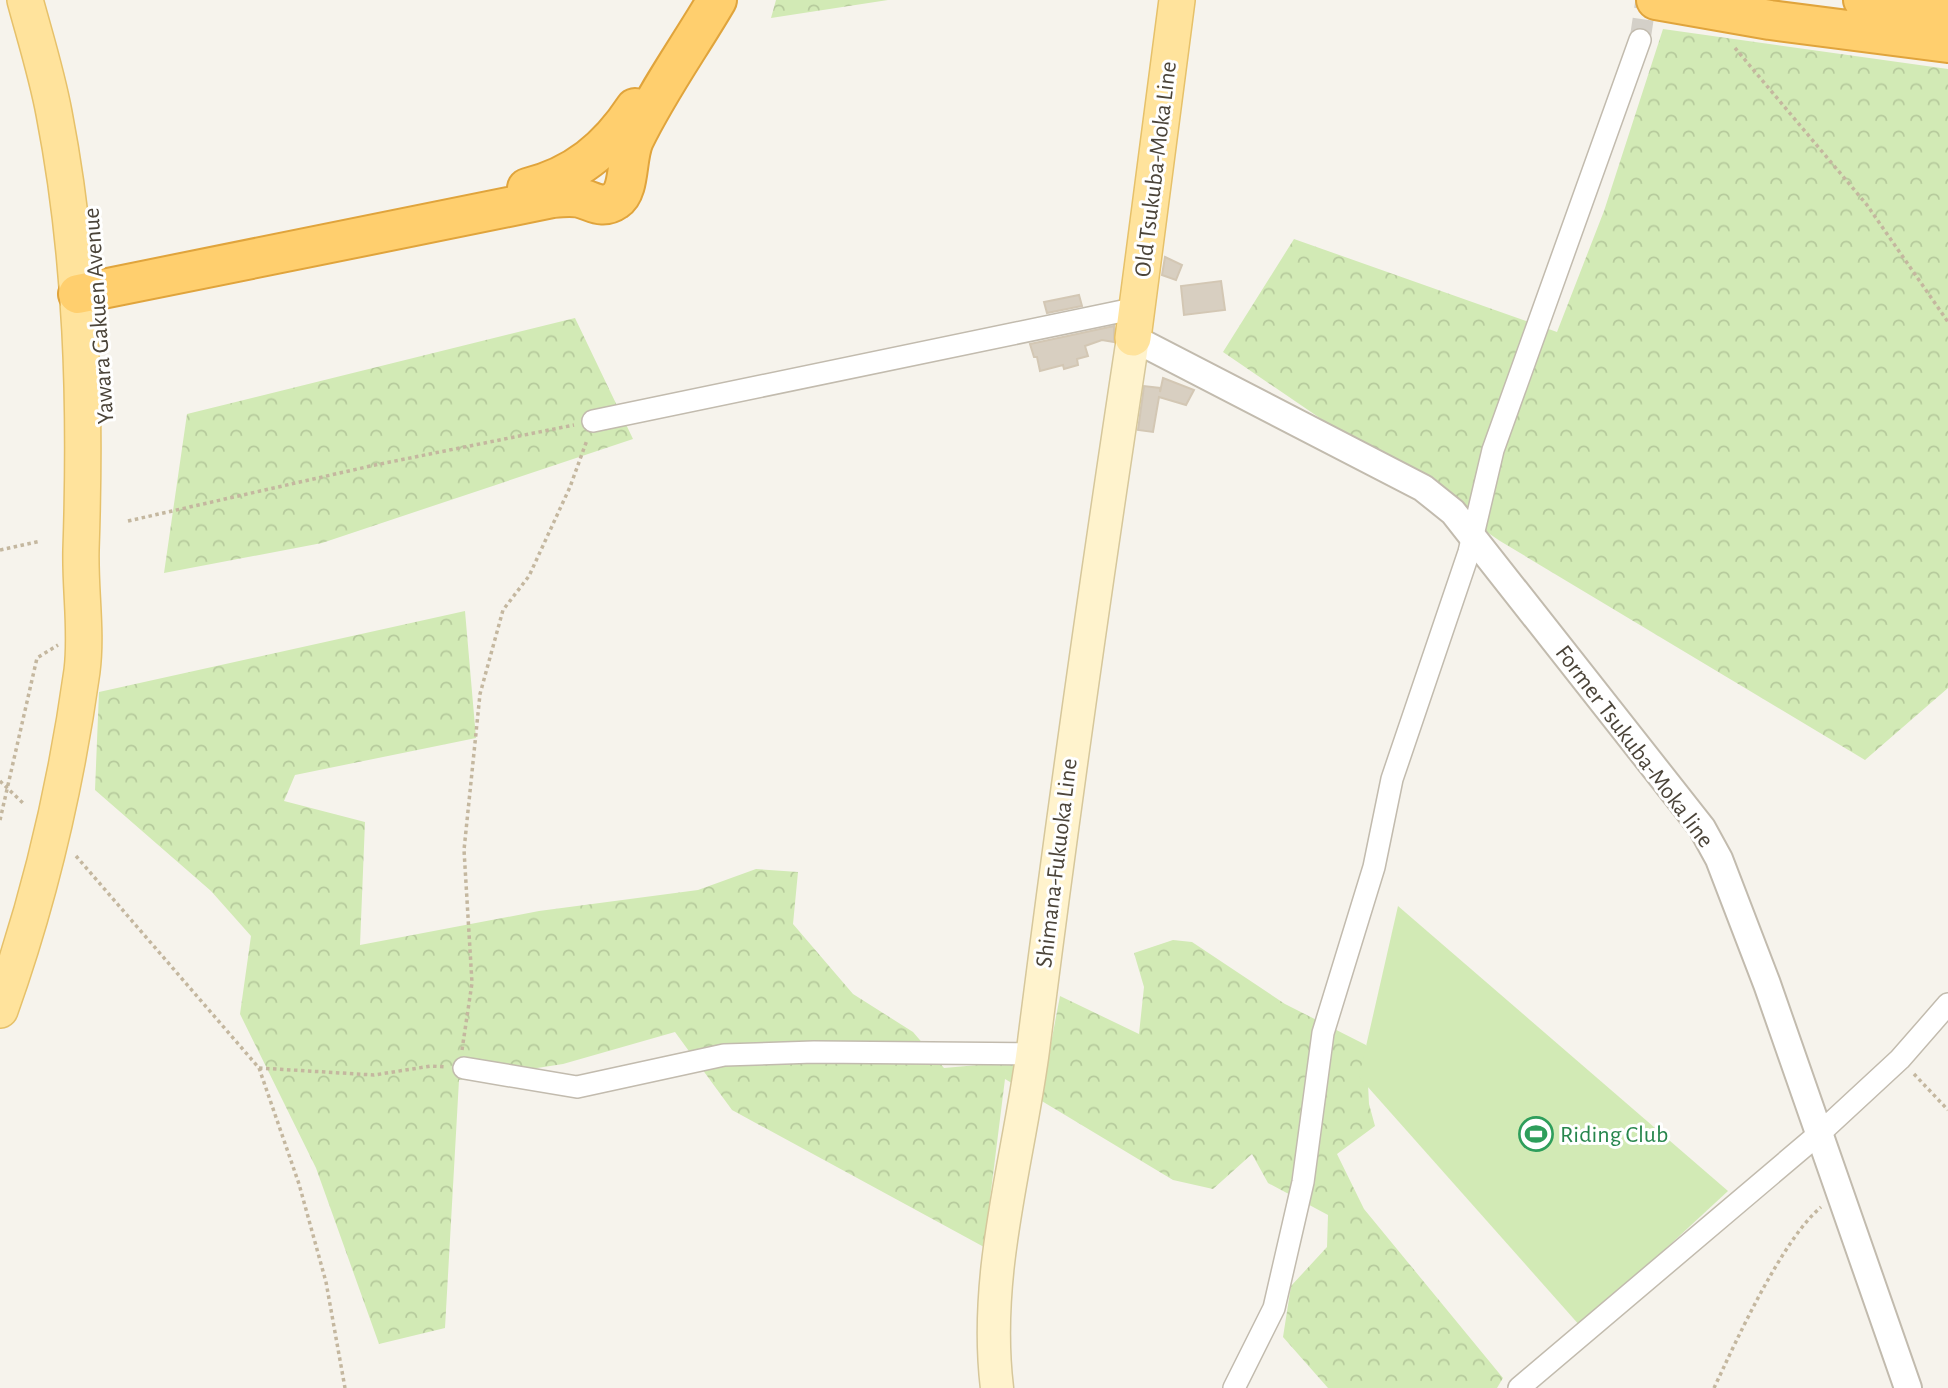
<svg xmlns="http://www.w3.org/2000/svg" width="1948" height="1388" font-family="'Alegreya Sans',sans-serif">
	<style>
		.forest { fill: url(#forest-crowns) }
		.pitch { fill: #d2eab5 }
		.building { fill: #d8cfc1; stroke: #d3c7b4; stroke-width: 2 }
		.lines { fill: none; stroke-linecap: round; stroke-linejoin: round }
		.minor-tunnel { stroke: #d4d0c8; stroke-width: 21; stroke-dasharray: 21 10; stroke-linecap: butt }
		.minor-casing { stroke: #c2bbae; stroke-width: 24 }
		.tertiary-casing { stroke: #c2bbae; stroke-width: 30 }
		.secondary-casing { stroke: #d6c79b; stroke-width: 35 }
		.primary-casing { stroke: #e6c16a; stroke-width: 38 }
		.motorway-casing { stroke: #e0a43c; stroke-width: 42 }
		.path { stroke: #c4b79f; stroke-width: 3.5; stroke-dasharray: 3.5 3.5; stroke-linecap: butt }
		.minor { stroke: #fff; stroke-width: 21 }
		.tertiary { stroke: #fff; stroke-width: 26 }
		.secondary { stroke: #fff3cd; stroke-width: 32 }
		.primary { stroke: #ffe39c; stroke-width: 35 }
		.motorway { stroke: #ffcf6e; stroke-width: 38 }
		.labels { text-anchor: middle; stroke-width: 6; stroke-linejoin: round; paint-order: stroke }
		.street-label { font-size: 24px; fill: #4b4439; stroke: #fff }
		.leisure-label { font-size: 24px; fill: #27864d; stroke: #fff; text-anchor: start }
	</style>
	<defs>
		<pattern id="forest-crowns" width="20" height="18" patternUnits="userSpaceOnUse" patternTransform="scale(1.75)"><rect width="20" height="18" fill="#d2eab5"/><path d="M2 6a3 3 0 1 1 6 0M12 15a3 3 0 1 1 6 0" fill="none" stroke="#b6ca9c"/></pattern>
	</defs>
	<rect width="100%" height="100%" fill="#f6f3ec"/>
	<!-- forest -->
	<path class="forest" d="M776 0H888L771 18Z
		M1663 29 1948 69V688L1865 760 1500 541 1223 352 1294 239 1557 332 1604 211Z
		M575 318 633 439 322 543 164 573 187 414Z
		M465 611 476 738 295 775 284 801 365 822 360 945 539 911 698 890 756 869 798 872 793 924 853 994 913 1032 944 1068 1048 1059 1060 996 1139 1034 1144 987 1134 953 1173 940 1192 942 1285 1004 1366 1045 1369 1104 1375 1126 1337 1154 1364 1209 1503 1378 1497 1388H1328L1283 1337 1291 1286 1327 1247 1328 1215 1268 1183 1252 1154 1213 1189 1173 1180 1005 1079 984 1247 732 1110 675 1032 563 1064 459 1080 445 1328 379 1344 316 1168 240 1014 251 936 211 891 95 790 99 692Z"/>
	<!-- pitch -->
	<path class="pitch" d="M1398 906 1728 1191 1581 1327 1359 1077Z"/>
	<!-- building -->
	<path class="building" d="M1165 257 1182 265 1176 280 1162 275Z
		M1221 281 1225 310 1184 315 1181 286Z
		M1079 295 1082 306 1047 313 1044 302Z
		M1114 326V342L1102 340 1085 346 1088 356 1077 359 1078 365 1064 369 1063 365 1040 371 1037 357H1034L1030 344Z
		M1163 378 1194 390 1186 405 1159 397 1153 432 1138 430 1144 386 1160 388V392Z"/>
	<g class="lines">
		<!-- minor-tunnel -->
		<path class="minor-tunnel" d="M1640 40 1646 0"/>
		<!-- minor casing -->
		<g class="minor-casing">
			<path id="minor" d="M593 421 1137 308
				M464 1068 577 1087 724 1055 814 1052 1032 1054
				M1234 1388 1274 1308 1303 1182 1323 1033 1374 867 1392 779 1469 552 1493 450 1640 40
				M1519 1388 1820 1133 1900 1059 1948 1004"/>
		</g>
		<!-- tertiary casing -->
		<g class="tertiary-casing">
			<path id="tertiary" d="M1133 338 1423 488 1453 512 1702 828 1719 859 1767 984 1908 1388"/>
		</g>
		<!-- secondary casing -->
		<g class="secondary-casing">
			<path id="secondary" d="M997 1388C983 1274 1018 1163 1033 1050 1063 812 1097 575 1133 338"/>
		</g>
		<!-- primary casing -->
		<g class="primary-casing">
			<path id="primary" d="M1133 338 1177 0
				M0 1010C39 901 66 786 82 671 87 631 80 591 81 550 86 403 82 257 54 113 47 75 35 37 25 0"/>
		</g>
		<!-- motorway casing -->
		<g class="motorway-casing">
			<path id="motorway" d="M1656 0 1770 20 1948 43
				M1863 0 1948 13
				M527 188C575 176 608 149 635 108
				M78 294 553 198C562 197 572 196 580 198 593 201 602 210 616 200 630 191 626 158 634 140 657 92 690 46 717 0"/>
		</g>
		<!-- path -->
		<path class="path" d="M1735 48 1867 205 1948 322
			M128 521 375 465 574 425
			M0 550 41 541
			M0 781 25 805
			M0 820 37 658 58 645
			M76 856 259 1068 299 1184 326 1282 345 1388
			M462 1050 472 983 464 850 480 694 503 610 529 576 570 487 587 440
			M259 1068 374 1075 431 1066 446 1067
			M1914 1074 1948 1110
			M1714 1388C1737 1339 1782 1240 1821 1207"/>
		<!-- minor -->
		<use href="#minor" class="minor"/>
		<!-- tertiary -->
		<use href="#tertiary" class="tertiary"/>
		<!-- secondary -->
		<use href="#secondary" class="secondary"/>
		<!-- primary -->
		<use href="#primary" class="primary"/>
		<!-- motorway -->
		<use href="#motorway" class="motorway"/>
	</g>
	<!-- icons -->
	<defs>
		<g id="stadium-ring" transform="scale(1.75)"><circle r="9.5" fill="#fff" stroke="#2e9e5b" stroke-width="1.5"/><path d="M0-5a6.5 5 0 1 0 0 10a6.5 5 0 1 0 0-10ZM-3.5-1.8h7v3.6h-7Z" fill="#2e9e5b"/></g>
	</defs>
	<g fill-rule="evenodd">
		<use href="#stadium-ring" x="1536" y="1134"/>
	</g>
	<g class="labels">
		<!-- street labels -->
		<g class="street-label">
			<text transform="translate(1155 169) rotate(-83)" y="8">Old Tsukuba-Moka Line</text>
			<text transform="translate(98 316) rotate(-94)" y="8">Yawara Gakuen Avenue</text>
			<text transform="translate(1635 746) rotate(53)" y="8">Former Tsukuba-Moka line</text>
			<text transform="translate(1056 863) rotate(-83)" y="8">Shimana-Fukuoka Line</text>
		</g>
		<!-- leisure labels -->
		<g class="leisure-label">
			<text x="1560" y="1142">Riding Club</text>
		</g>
	</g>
</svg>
